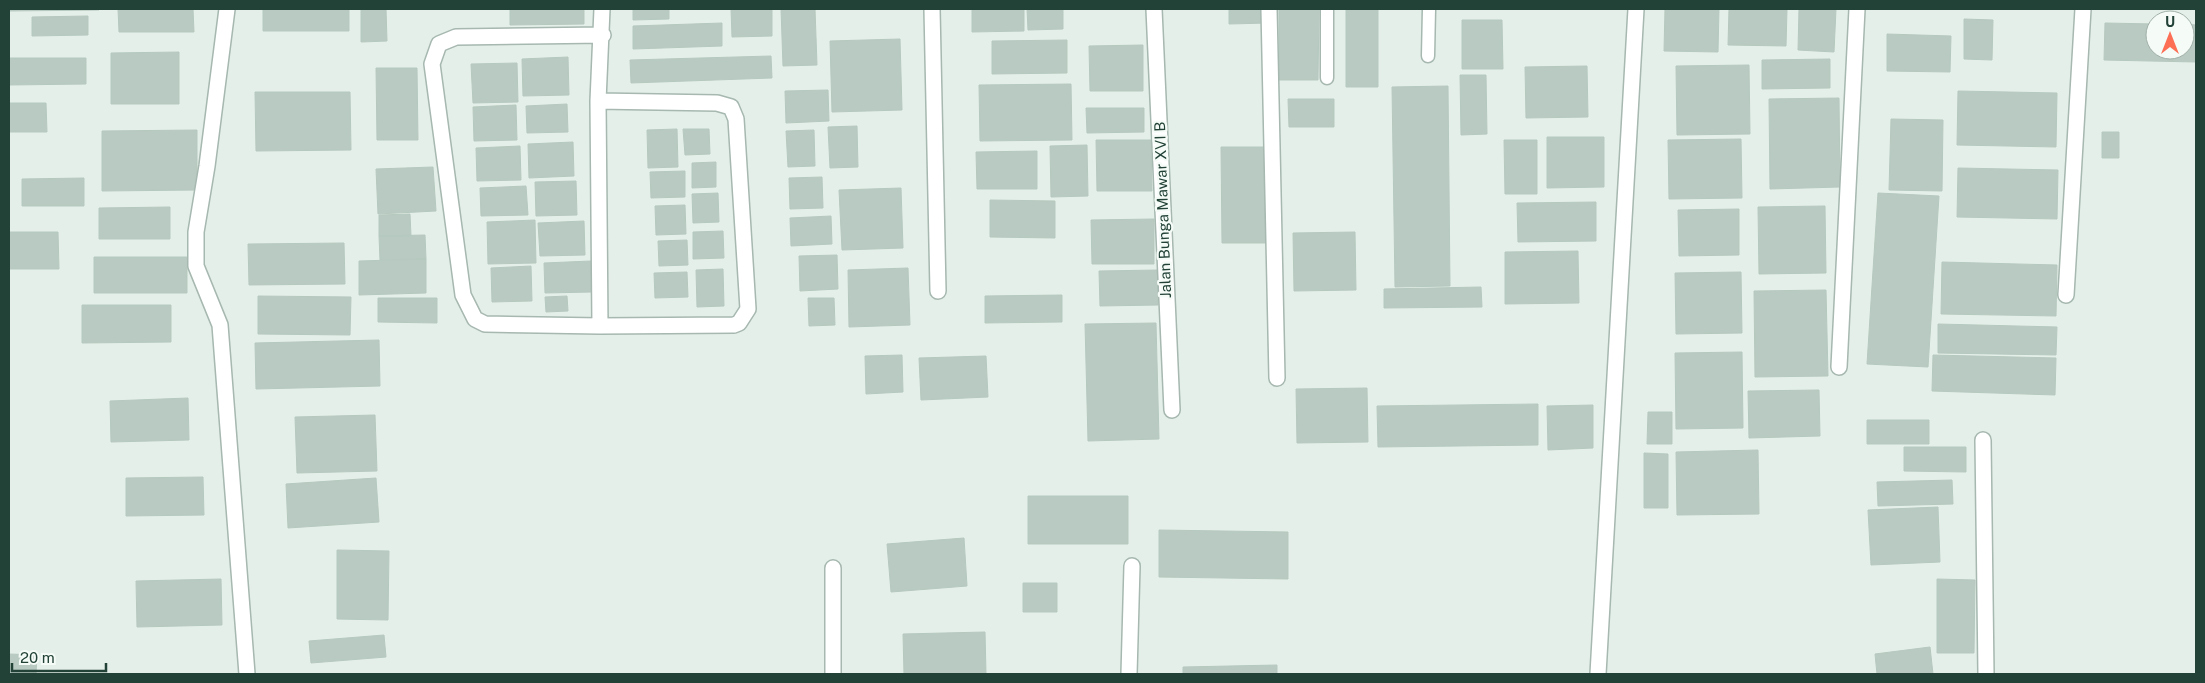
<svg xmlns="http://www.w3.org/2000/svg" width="2205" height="683" font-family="'Public Sans',sans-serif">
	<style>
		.building { fill: #b9cac2; stroke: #b6c9bf }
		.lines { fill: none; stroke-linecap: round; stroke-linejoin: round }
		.service-casing { stroke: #a6b8b0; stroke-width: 15 }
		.minor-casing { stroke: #a6b8b0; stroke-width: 18 }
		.service { stroke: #fff; stroke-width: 12 }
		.minor { stroke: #fff; stroke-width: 15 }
		.labels { text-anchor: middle; stroke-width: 4.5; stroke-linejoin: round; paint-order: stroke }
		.street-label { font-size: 15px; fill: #224237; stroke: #f5fbf7 }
	</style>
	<rect width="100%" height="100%" fill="#e4efe9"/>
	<!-- building -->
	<path class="building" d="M9 9H99V10L9 11Z
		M118 9H193L194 32H119Z
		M263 9H349V31H263Z
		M361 9H386L387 41 361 42Z
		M510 9H584V24L510 25Z
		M633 9H669V19L633 20Z
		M731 9H772V36L732 37Z
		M781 9H815L817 65 783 66Z
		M972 9H1024V31L972 32Z
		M1027 9H1063V29L1028 30Z
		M1229 9H1267L1268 23 1229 24Z
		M1279 9H1319L1318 80H1279Z
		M1346 9H1378V87H1346Z
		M1665 9H1719L1718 52 1664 51Z
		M1729 9H1787L1786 46 1728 45Z
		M1799 9H1836L1834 52 1798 50Z
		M88 16V35L32 36V17Z
		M1964 19 1993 20 1992 60 1964 59Z
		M1462 20H1502L1503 69H1462Z
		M722 23V46L633 49V26Z
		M2105 23 2155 24V50H2185V24L2196 25V62L2104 60Z
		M1887 34 1951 36 1950 72 1887 71Z
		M900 39 902 110 832 112 830 41Z
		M1067 40V73L992 74V41Z
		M1143 45V91H1090L1089 46Z
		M179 52V104H111V53Z
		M771 56 772 78 631 83 630 60Z
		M568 57 569 95 523 96 522 59Z
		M9 58H86V84L9 85Z
		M1830 59V88L1762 89V60Z
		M517 63 518 102 473 103 471 64Z
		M1749 65 1750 134 1677 135 1676 66Z
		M1587 66 1588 117 1526 118 1525 67Z
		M376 68H417L418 140H377Z
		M1460 75H1486L1487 134 1461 135Z
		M1071 84 1072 140 980 141 979 85Z
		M1448 86 1450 286 1395 287 1392 87Z
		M828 90 829 121 786 123 785 91Z
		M1958 91 2057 93 2056 147 1957 145Z
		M255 92H350L351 150 256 151Z
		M1839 98 1840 187 1770 189 1769 99Z
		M1288 99H1334V127H1289Z
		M9 103H46L47 132H9Z
		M567 104 568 132 527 133 526 106Z
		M516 105 517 140 474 141 473 107Z
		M1086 108H1144V132L1087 133Z
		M1891 119 1943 120 1942 191 1889 190Z
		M857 126 858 167 830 168 828 127Z
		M677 129 678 167 648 168 647 130Z
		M683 129H709L710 154 685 155Z
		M197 130V190L102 191V131Z
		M814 130 815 166 788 167 786 131Z
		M2102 132H2119V158H2102Z
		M1547 137H1604V187L1547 188Z
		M1741 139 1742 198 1669 199 1668 140Z
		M1096 140H1151L1152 191H1097Z
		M1504 140H1537V194H1505Z
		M573 142 574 176 529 178 528 144Z
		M1087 145 1088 196 1051 197 1050 146Z
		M520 146 521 180 477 181 476 148Z
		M1221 147H1271L1272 243H1222Z
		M1037 151V189H977L976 152Z
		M716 162V187L692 188V163Z
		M433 167 436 211 378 214 376 169Z
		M1958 168 2058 170 2057 219 1957 217Z
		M685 171V197L651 198 650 172Z
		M822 177 823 208 790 209 789 178Z
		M84 178V206H22V179Z
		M576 181 577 215 536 216 535 182Z
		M526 186 528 215 481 216 480 188Z
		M901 188 903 248 842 250 839 190Z
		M718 193 719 222 693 223 692 194Z
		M1878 193 1939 196 1928 367 1867 364Z
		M990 200 1055 201V238L990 237Z
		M1596 202V241L1518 242 1517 203Z
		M685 205 686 234 656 235 655 206Z
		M1825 206 1826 273 1759 274 1758 207Z
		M170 207V239H99V208Z
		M1739 209V255L1679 256 1678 210Z
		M410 214 411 236H379V215Z
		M831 216 832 244 791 246 790 218Z
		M1154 219V264H1092L1091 220Z
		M535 220 536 263 488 264 487 222Z
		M584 221 585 255 540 256 538 223Z
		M723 231 724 258 693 259V232Z
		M9 232H58L59 269H9Z
		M1355 232 1356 290 1294 291 1293 233Z
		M425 235 426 259 380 260 379 236Z
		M687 240 688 265 659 266 658 241Z
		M344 243 345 284 249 285 248 244Z
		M1578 251 1579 303 1505 304V252Z
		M837 255 838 289 800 291 799 256Z
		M94 257H187V293H94Z
		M426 259V293L359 295V261Z
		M591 261 592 292 545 293 544 263Z
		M1942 262 2057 265 2056 316 1941 314Z
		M531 266 532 301 492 302 491 268Z
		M908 268 910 325 849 327 848 270Z
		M723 269 724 306 697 307 696 270Z
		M1158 270V305L1100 306 1099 271Z
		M687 272 688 297 655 298 654 273Z
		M1741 272 1742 333 1676 334 1675 273Z
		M1481 287 1482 307 1384 308V289Z
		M1826 290 1828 376 1755 377 1754 291Z
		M1062 295V322L985 323V296Z
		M258 296 351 297 350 335 258 334Z
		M567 296 568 311 546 312 545 297Z
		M378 298H437V323L378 322Z
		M808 298H834L835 325 809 326Z
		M82 305H171V342L82 343Z
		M1156 323 1159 439 1088 441 1085 324Z
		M1938 324 2057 327 2056 355 1938 353Z
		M379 340 380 386 256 389 255 343Z
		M1742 352 1743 428 1676 429 1675 353Z
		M902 355 903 392 866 394 865 356Z
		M1933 355 2056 358 2055 395 1932 391Z
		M986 356 988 397 921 400 919 358Z
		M1367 388 1368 442 1297 443 1296 389Z
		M1819 390 1820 436 1749 438 1748 391Z
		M188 398 189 440 111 442 110 401Z
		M1538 404V445L1378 447 1377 406Z
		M1593 405V448L1548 450 1547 406Z
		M1648 412H1672V444H1647Z
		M375 415 377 471 297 473 295 417Z
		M1867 420H1929V444H1867Z
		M1904 447H1966V472L1904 471Z
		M1758 450 1759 514 1677 515 1676 452Z
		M1644 453 1668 454V508H1644Z
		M203 477 204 515 126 516V478Z
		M376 478 379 522 288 528 286 484Z
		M1952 480 1953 504 1878 506 1877 482Z
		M1028 496H1128V544H1028Z
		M1938 507 1940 562 1871 565 1868 510Z
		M1159 530 1288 532V579L1159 577Z
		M964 538 967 586 891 592 887 544Z
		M337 550 389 551 388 620 337 619Z
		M221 579 222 625 137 627 136 581Z
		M1937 579 1975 580 1974 653H1937Z
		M1023 583H1057V612H1023Z
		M985 632 986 674H904L903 634Z
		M384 635 386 657 311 663 309 641Z
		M1930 647 1933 674H1877L1875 654Z
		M9 654 37 655 36 674H9Z
		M1277 665V674H1183V667Z"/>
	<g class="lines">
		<!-- service casing -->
		<g class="service-casing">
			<path id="service" d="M1428 56 1429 9
				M1327 78V9"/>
		</g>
		<!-- minor casing -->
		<g class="minor-casing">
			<path id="minor" d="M227 9 207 166 196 232V266L220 325 247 674
				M932 9 938 291
				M1154 9 1172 410
				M1269 9 1277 378
				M598 101 717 103 731 107 736 119 748 309 739 323 734 325 600 326 598 101 602 9
				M2066 295 2083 9
				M600 326 485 324 475 319 463 295 432 64 439 44 456 37 603 35
				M1839 367 1857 9
				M1983 440 1986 674
				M833 568V674
				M1129 674 1132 566
				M1598 674 1636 9"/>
		</g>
		<!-- service -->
		<use href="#service" class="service"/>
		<!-- minor -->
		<use href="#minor" class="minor"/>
	</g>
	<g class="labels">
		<!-- street labels -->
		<g class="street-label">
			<text transform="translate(1163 210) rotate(-92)" y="5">Jalan Bunga Mawar XVI B</text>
		</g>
	</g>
	<!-- border -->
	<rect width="2205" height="683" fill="none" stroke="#224237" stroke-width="20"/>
	<!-- north arrow -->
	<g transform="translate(2170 35)"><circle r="24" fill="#f5fbf7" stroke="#a1b1aa"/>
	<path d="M0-4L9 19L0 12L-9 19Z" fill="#fc6f55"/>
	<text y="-8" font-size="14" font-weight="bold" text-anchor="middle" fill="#224237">U</text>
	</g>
	<!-- scale -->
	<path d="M12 663v8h94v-8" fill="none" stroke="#224237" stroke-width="2.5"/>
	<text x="20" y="663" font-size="15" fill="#224237" stroke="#f5fbf7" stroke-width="4" paint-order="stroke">20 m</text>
</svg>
